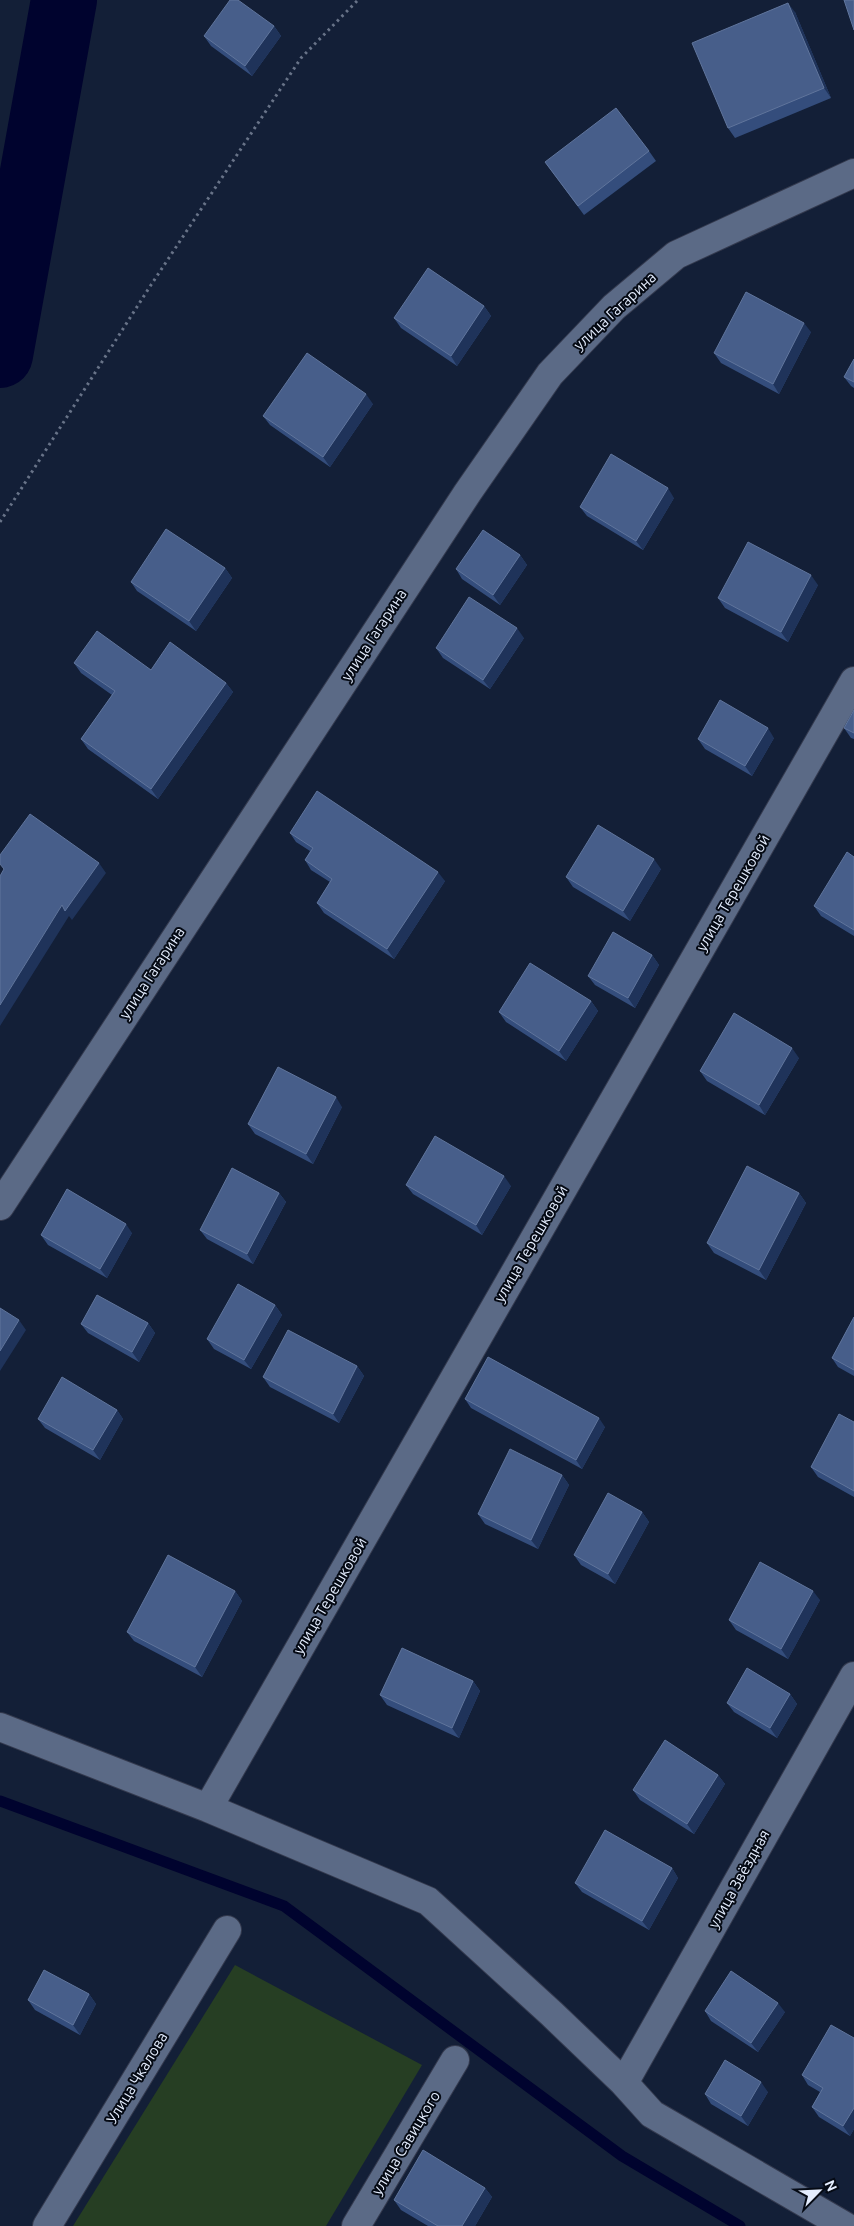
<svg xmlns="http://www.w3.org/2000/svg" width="854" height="2226" font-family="Ubuntu,sans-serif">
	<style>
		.green { fill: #263e23 }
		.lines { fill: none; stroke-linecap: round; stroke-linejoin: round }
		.stream { stroke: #00032e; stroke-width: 11 }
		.river { stroke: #00032e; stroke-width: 66 }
		.minor-casing { stroke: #343a4e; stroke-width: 30 }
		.path { stroke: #687388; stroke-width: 3; stroke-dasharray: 2.5 4; stroke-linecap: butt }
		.minor { stroke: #5b6a86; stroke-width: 28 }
		.wall { fill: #344d7c }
		.shaded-wall { fill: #1f335a }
		.building { fill: #475e8a; stroke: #60759c }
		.labels { text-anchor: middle; stroke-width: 4; stroke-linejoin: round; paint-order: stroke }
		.street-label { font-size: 15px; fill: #e4edfe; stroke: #050a14 }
	</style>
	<rect width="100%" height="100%" fill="#131f37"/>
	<!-- green -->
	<path class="green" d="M235 1965 422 2065 326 2226H73Z"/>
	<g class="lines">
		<!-- stream -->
		<path class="stream" d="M0 1801 284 1906 622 2156 740 2226"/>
		<!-- river -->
		<path class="river" d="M0 355 64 0"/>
		<!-- minor casing -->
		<g class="minor-casing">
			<path id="minor" d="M0 1206 468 492 550 374 614 307 676 255 854 173
				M0 1727 208 1808 428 1901 552 2014 624 2083 652 2114 845 2226
				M208 1808 854 681
				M624 2083 854 1676
				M47 2226 227 1930
				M356 2226 455 2060"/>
		</g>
		<!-- path -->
		<path class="path" d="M0 522 149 288 301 58 358 0"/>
		<!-- minor -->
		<use href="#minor" class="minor"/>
	</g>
	<!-- wall -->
	<path class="wall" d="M795 12 831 98 735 138 728 128Z
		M274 26 281 36 252 76 211 46 204 36Z
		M649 151 656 161 584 215 545 162Z
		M484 306 491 316 457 366 401 328 394 318Z
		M811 332 779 394 721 363 714 353Z
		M854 359V388L851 386 844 377Z
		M373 404 330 467 270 425 263 416Z
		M674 498 643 550 587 516 580 507Z
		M520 555 527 565 500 605 462 579 456 569Z
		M225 568 232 578 196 631 137 591 131 582Z
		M818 585 788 642 725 608 718 598Z
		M524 638 490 689 443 658 436 648Z
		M74 663 151 670 226 683 233 692 158 799 88 749 81 739 112 695 81 673Z
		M854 710V739L851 738 844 728Z
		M774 738 752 776 705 749 698 739Z
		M290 833 445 881 394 959 324 913 317 903 330 882 311 870 305 860 310 851 296 842Z
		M854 857V936L821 916 814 906Z
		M661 869 630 921 573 887 566 877Z
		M652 955 659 965 635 1008 595 985 588 976Z
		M591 1001 598 1011 566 1061 506 1022 499 1012Z
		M799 1058 765 1115 707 1081 700 1071Z
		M342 1107 313 1164 255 1134 248 1124Z
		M406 1185 511 1186 482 1235 413 1194Z
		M279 1193 286 1202 253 1264 207 1239 200 1230Z
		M799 1193 806 1203 766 1280 714 1253 707 1243Z
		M132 1233 107 1278 48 1245 41 1235Z
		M275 1305 282 1315 251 1369 214 1349 207 1339Z
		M854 1317V1376L838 1367 832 1358Z
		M148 1323 155 1333 139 1362 88 1333 81 1324Z
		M357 1366 364 1376 339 1423 270 1387 263 1377Z
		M465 1399 605 1427 582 1469 471 1408Z
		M117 1410 123 1419 100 1460 45 1428 38 1419Z
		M854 1422V1497L818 1477 811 1467Z
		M562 1475 569 1485 538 1549 485 1524 478 1514Z
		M642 1512 649 1522 615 1584 581 1565 574 1555Z
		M235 1591 242 1601 202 1677 134 1641 127 1632Z
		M820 1600 788 1659 736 1630 729 1620Z
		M473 1681 480 1691 459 1738 387 1705 380 1695Z
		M790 1694 797 1704 777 1738 734 1712 727 1703Z
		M718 1775 725 1784 694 1834 640 1800 633 1790Z
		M672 1868 678 1878 649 1930 582 1892 575 1883Z
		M89 1994 96 2004 80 2035 35 2010 28 2000Z
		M705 2011 785 2012 758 2052 711 2021Z
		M854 2038V2129L850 2136 819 2117 812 2107 820 2092 808 2085 802 2075Z
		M768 2092 748 2126 711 2104 705 2094Z
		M485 2188 492 2197 475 2226H428L401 2210 394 2200Z"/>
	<!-- shaded-wall -->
	<path class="shaded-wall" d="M788 3 795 12 831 98 824 88Z
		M274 26 281 36 252 76 245 66Z
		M484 306 491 316 457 366 451 356Z
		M804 323 811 332 779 394 773 384Z
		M366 394 373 404 330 467 323 457Z
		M668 488 674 498 643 550 636 541Z
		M520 555 527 565 500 605 493 595Z
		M225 568 232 578 196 631 189 621Z
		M811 575 818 585 788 642 781 632Z
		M517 628 524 638 490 689 483 680Z
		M226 683 233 692 158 799 151 789Z
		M768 728 774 738 752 776 745 766Z
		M654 859 661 869 630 921 623 911Z
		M99 863 106 873 72 920 69 916 0 1026V1005L62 905Z
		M438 872 445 881 394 959 387 949Z
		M652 955 659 965 635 1008 628 998Z
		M591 1001 598 1011 566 1061 559 1051Z
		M792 1048 799 1058 765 1115 759 1105Z
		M336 1097 342 1107 313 1164 306 1154Z
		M504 1176 511 1186 482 1235 476 1225Z
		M279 1193 286 1202 253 1264 247 1254Z
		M799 1193 806 1203 766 1280 759 1270Z
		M126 1224 132 1233 107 1278 100 1269Z
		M275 1305 282 1315 251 1369 244 1360Z
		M19 1320 26 1330 0 1371V1351Z
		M148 1323 155 1333 139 1362 132 1352Z
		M357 1366 364 1376 339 1423 333 1414Z
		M117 1410 123 1419 100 1460 93 1450Z
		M599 1418 605 1427 582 1469 576 1460Z
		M562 1475 569 1485 538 1549 531 1540Z
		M642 1512 649 1522 615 1584 608 1574Z
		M235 1591 242 1601 202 1677 195 1667Z
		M813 1591 820 1600 788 1659 781 1649Z
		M473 1681 480 1691 459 1738 452 1728Z
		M790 1694 797 1704 777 1738 770 1728Z
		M718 1775 725 1784 694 1834 687 1824Z
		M672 1868 678 1878 649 1930 642 1921Z
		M89 1994 96 2004 80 2035 73 2025Z
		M778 2003 785 2012 758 2052 751 2043Z
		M761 2082 768 2092 748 2126 741 2116Z
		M854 2108V2129L850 2136 843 2126Z
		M485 2188 492 2197 475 2226H462Z"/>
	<!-- building -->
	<path class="building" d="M230 0H238L274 26 245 66 204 36Z
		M844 0H854V30Z
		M788 3 824 88 728 128 692 43Z
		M616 108 649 151 578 206 545 162Z
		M428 268 484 306 451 356 394 318Z
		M746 292 804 323 773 384 714 353Z
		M307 353 366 394 323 457 263 416Z
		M854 359V382L844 377Z
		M611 454 668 488 636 541 580 507Z
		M166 529 225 568 189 621 131 582Z
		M483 530 520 555 493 595 456 569Z
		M748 542 811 575 781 632 718 598Z
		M469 597 517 628 483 680 436 648Z
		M97 631 151 670 170 642 226 683 151 789 81 739 115 691 74 663Z
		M720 700 768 728 745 766 698 739Z
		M854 710V733L844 728Z
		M317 791 438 872 387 949 317 903 332 879 305 860 313 848 290 833Z
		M30 814 99 863 65 911 62 905 0 1005V876L4 869 0 864V855Z
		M598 825 654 859 623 911 566 877Z
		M847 852 854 857V930L814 906Z
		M613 932 652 955 628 998 588 976Z
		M530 963 591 1001 559 1051 499 1012Z
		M734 1013 792 1048 759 1105 700 1071Z
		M278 1067 336 1097 306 1154 248 1124Z
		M435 1136 504 1176 476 1225 406 1185Z
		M747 1166 799 1193 759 1270 707 1243Z
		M232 1168 279 1193 247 1254 200 1230Z
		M67 1189 126 1224 100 1269 41 1235Z
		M238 1284 275 1305 244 1360 207 1339Z
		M97 1295 148 1323 132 1352 81 1324Z
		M0 1308 19 1320 0 1351Z
		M854 1317V1370L832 1358Z
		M288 1330 357 1366 333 1414 263 1377Z
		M488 1357 599 1418 576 1460 465 1399Z
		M62 1377 117 1410 93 1450 38 1419Z
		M839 1414 854 1422V1491L811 1467Z
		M510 1449 562 1475 531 1540 478 1514Z
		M608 1493 642 1512 608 1574 574 1555Z
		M168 1555 235 1591 195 1667 127 1632Z
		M760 1562 813 1591 781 1649 729 1620Z
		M402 1648 473 1681 452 1728 380 1695Z
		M747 1668 790 1694 770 1728 727 1703Z
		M665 1740 718 1775 687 1824 633 1790Z
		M605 1830 672 1868 642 1921 575 1883Z
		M44 1970 89 1994 73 2025 28 2000Z
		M731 1971 778 2003 751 2043 705 2011Z
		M831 2025 854 2038V2108L843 2126 812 2107 823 2088 802 2075Z
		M725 2060 761 2082 741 2116 705 2094Z
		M423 2150 485 2188 462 2226H438L394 2200Z"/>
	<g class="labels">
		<!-- street labels -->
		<g class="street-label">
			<text transform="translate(615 311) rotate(-43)" y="5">улица Гагарина</text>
			<text transform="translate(374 635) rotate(-57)" y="5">улица Гагарина</text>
			<text transform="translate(733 893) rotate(-60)" y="5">улица Терешковой</text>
			<text transform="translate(152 973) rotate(-57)" y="5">улица Гагарина</text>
			<text transform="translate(531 1244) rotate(-60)" y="5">улица Терешковой</text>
			<text transform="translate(330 1596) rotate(-60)" y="5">улица Терешковой</text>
			<text transform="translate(739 1879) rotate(-61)" y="5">улица Звёздная</text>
			<text transform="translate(137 2078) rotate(-59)" y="5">Улица Чкалова</text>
			<text transform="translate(406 2143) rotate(-59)" y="5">улица Савицкого</text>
		</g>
	</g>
	<!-- north arrow -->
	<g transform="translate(819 2191) rotate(66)" stroke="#050a14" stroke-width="4" paint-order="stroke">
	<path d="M0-4L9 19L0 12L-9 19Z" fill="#e4edfe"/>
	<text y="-8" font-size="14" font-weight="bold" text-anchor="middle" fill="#e4edfe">N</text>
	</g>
</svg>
